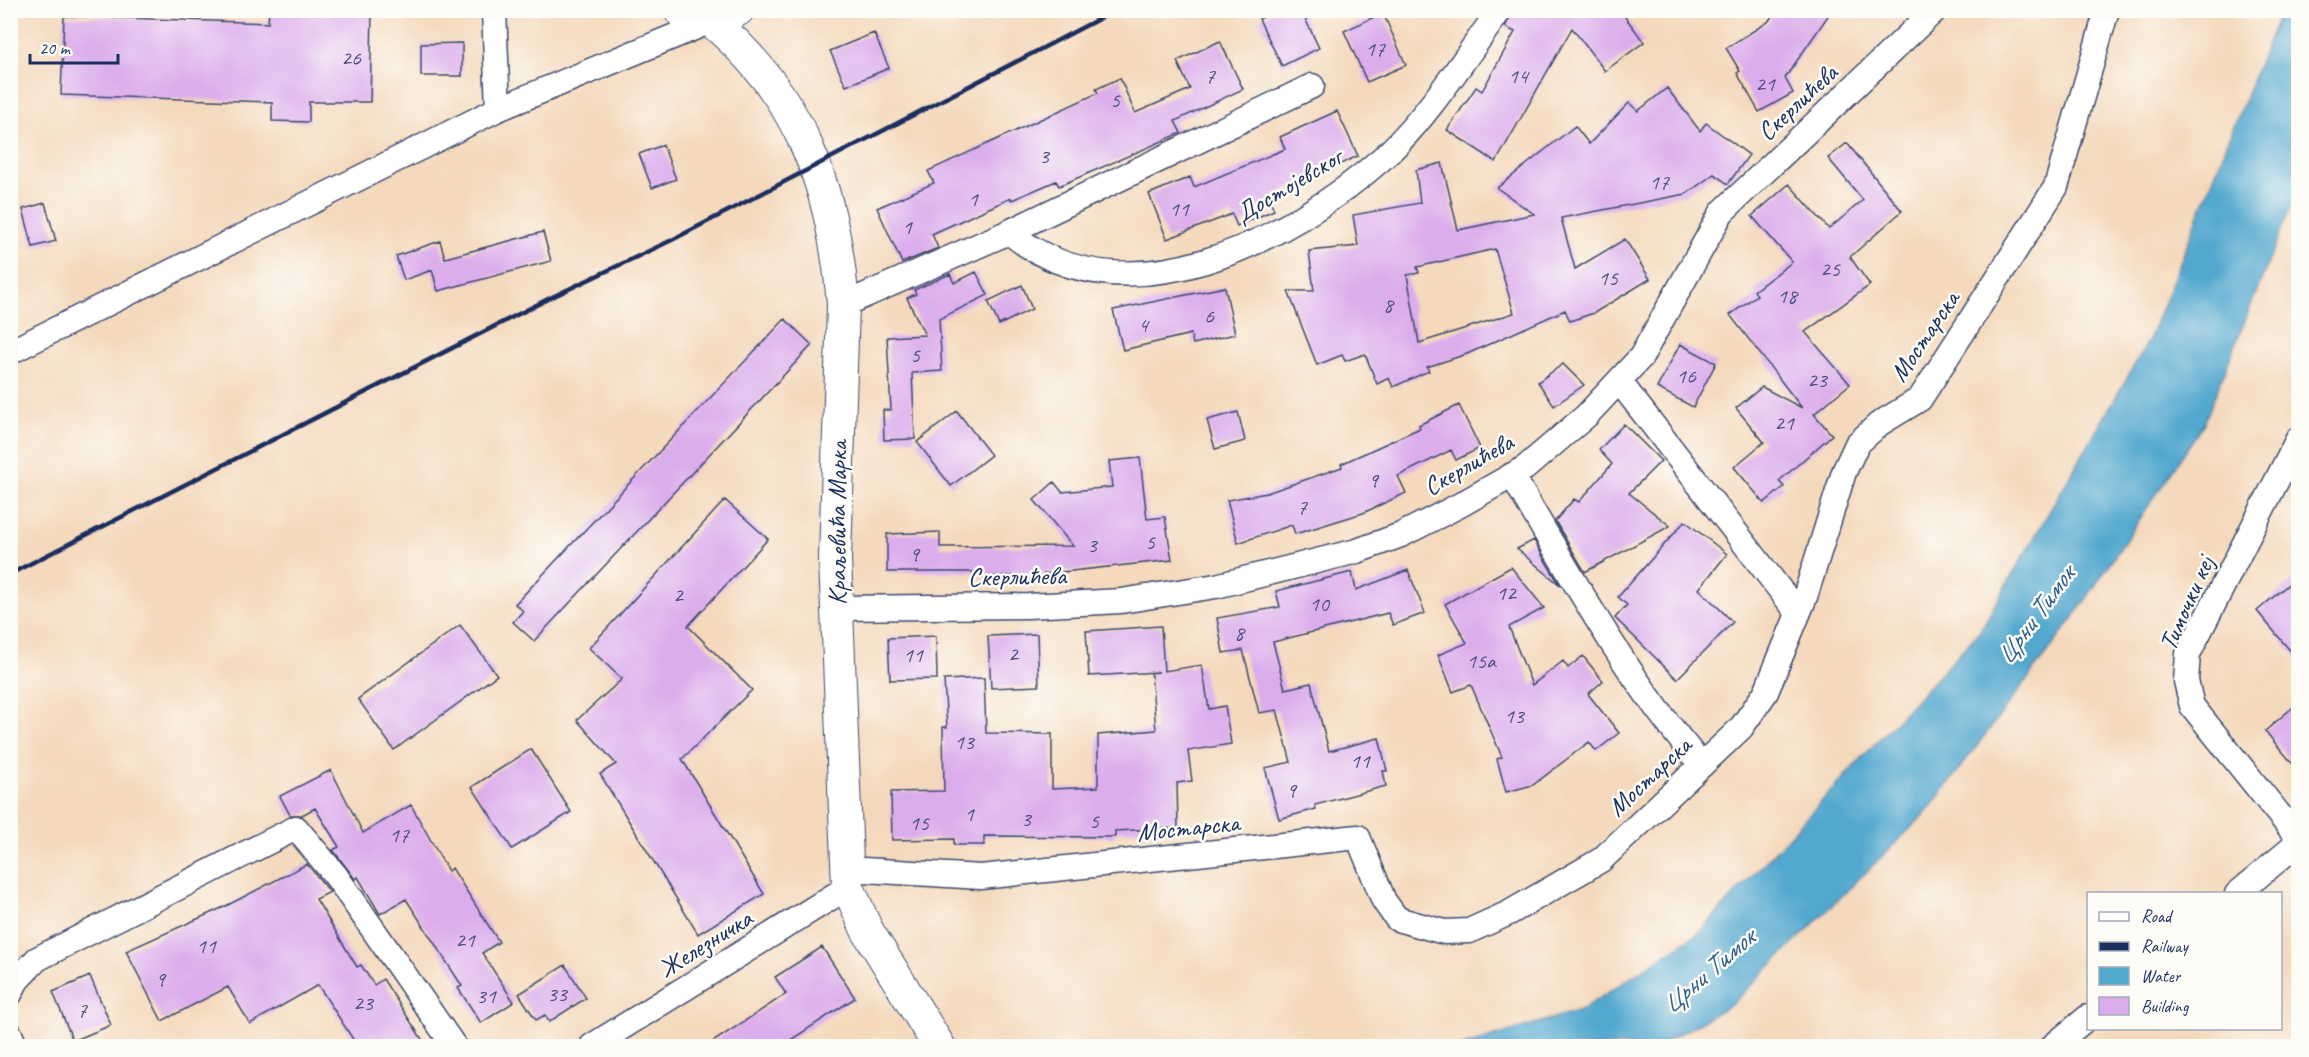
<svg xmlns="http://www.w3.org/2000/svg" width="2309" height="1057" font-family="Caveat,sans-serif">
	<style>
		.water { fill: #53a8cf; stroke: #376c96; stroke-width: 1.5 }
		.building { fill: #dbadec; fill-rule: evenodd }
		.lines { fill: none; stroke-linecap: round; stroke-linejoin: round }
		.minor-casing { stroke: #3c486c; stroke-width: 27 }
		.tertiary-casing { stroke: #3c486c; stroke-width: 34 }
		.minor { stroke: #fff; stroke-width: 24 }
		.tertiary { stroke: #fff; stroke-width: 32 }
		.rail { stroke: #1b2f5e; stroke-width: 4.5 }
		.labels { text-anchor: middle; stroke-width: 5; stroke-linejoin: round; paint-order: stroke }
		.number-label { font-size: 22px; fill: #4b4e82 }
		.street-label { font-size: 26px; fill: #1b2f5e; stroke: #fdfcf7 }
		.water-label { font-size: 27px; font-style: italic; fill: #315f8b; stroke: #fdfcf7 }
	</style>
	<rect width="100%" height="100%" fill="#fdfcf7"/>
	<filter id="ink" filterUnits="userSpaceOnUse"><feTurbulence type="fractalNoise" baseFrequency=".0167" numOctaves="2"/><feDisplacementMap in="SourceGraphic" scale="12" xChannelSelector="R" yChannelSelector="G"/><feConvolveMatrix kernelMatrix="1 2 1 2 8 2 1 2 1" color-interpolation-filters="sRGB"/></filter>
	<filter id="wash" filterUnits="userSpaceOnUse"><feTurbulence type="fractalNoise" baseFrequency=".008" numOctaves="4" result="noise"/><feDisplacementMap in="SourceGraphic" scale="24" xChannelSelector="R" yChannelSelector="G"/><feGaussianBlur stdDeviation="1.35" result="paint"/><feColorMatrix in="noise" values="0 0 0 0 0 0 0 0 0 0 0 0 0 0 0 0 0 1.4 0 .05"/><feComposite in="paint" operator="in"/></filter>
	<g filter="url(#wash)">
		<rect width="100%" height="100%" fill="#f4d9bc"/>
		<!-- water -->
		<path class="water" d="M2280 11H2298V188L2204 423 2072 620 1926 813 1731 1005 1658 1046H1463L1583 1009 1700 932 1980 631 2149 340Z"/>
		<g id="blocks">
			<!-- building -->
			<path class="building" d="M269 10 372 13 370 102H309V122L272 121V102L61 95 64 16 268 23Z
				M1277 10H1301L1319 48 1282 66 1259 19Z
				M1514 10H1620L1644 42 1605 71 1572 28 1496 162 1447 130 1476 87 1482 91 1515 32 1505 27Z
				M1776 10H1832L1785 78 1793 93 1759 112 1737 73 1740 71 1726 48 1768 22Z
				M1383 13 1406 65 1367 82 1344 31Z
				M874 33 889 68 846 86 830 51Z
				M1220 41 1243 89 1175 121 1181 133 1059 186 1056 181 1012 200 1011 198 932 234 938 248 902 263 877 208 934 183 928 171 1098 93 1096 89 1120 78 1135 113 1190 89 1177 61Z
				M462 43V76H421V44Z
				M1667 88 1700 131 1706 123 1749 155 1728 184 1714 174 1686 194 1561 218 1575 269 1625 239 1650 279 1594 313 1570 321 1565 310 1467 354 1427 367 1429 371 1393 387 1389 378 1377 384 1365 354 1345 361 1342 355 1317 365 1288 291H1314L1309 251 1358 246 1353 215 1420 203 1416 170 1442 163 1458 230 1534 214 1497 188 1575 126 1589 144 1629 103 1638 111ZM1495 249 1514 313 1419 343 1407 275 1419 273 1417 267Z
				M1337 111 1358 156 1269 197 1274 210 1237 226 1232 214 1167 239 1149 194 1190 177 1194 187 1285 149 1280 137Z
				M1847 143 1902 211 1850 257 1870 285 1805 332 1850 384 1814 414 1832 435 1779 481 1784 487 1764 503 1734 467 1764 442 1736 408 1762 387 1802 408 1730 315 1757 295 1754 291 1792 262 1752 216 1789 184 1829 229 1863 200 1828 158Z
				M663 145 676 179 652 188 639 154Z
				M45 203 56 241 33 247 23 209Z
				M543 232 551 261 438 291 432 270 404 280 396 256 440 241 445 258Z
				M976 272 988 295 939 319 942 371 912 373 915 439 884 440 883 410H891L887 337 925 335 907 298 916 294 914 290 950 274 954 283Z
				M1022 285 1032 309 999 325 988 301Z
				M1225 287 1235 334 1193 344 1191 334 1123 350 1113 310Z
				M785 319 812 345 534 641 513 622 523 611 515 604Z
				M1680 344 1716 363 1693 407 1657 388Z
				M1563 364 1584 385 1554 406 1538 382Z
				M1459 405 1480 448 1456 460 1451 450 1398 476 1406 493 1363 513 1295 534 1292 525 1238 543 1227 500 1267 493 1342 467 1341 464 1420 428 1419 425Z
				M957 411 991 455 951 486 917 442Z
				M1238 412 1245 441 1215 449 1207 420Z
				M1624 424 1661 461 1629 493 1670 526 1585 572 1555 521 1574 499 1579 502 1612 464 1599 450Z
				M1140 458 1147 519 1165 517 1172 560 1044 574V581L1014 582V576L982 577V572H887V534L940 532V547L1073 546 1034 500 1054 482 1062 492 1112 487 1109 461Z
				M725 500 768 539 688 626 752 690 682 759 764 894 698 934 600 774 616 764 577 720 622 679 589 648Z
				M1685 521 1727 554 1699 589 1733 622 1677 679 1615 618 1627 605 1618 597Z
				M1534 540 1543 557 1560 585 1517 549Z
				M1511 567 1544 608 1509 627 1532 685 1563 661 1568 668 1583 656 1603 681 1588 694 1619 733 1596 751 1589 742 1533 785 1506 792 1497 759 1502 757 1471 685 1453 692 1438 655 1467 643 1445 604Z
				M1408 570 1425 613 1393 625 1388 613 1273 642 1285 689 1311 683 1329 751 1379 738 1387 771H1383L1386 786 1315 805 1316 809 1279 819 1265 768 1291 762 1277 710 1259 713 1243 650 1223 653 1217 618 1280 607 1276 591 1352 572 1356 590Z
				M2298 576V660L2257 611Z
				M460 625 497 675 394 750 358 699Z
				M1161 626 1164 671 1202 665 1209 709 1225 706 1231 744 1188 751 1192 781 1177 783 1178 828 1115 831V837L984 836V845H954V839L892 840 891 792 944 791 943 727H947L944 680 984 678 986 733 1052 734V789L1098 787V735L1156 730 1151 673 1159 672 1089 676 1086 631Z
				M1037 634 1039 686 991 688 988 636Z
				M936 636 937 679 890 680 888 638Z
				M2298 703V770L2265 731Z
				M531 749 571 812 512 849 472 787Z
				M331 770 363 833 411 805 448 871 452 868 499 942 482 953 514 1002 481 1023 458 988 462 986 406 899 380 914 358 877 355 879 333 850 339 847 315 808 302 815H290L280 796Z
				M307 864 330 892 316 899 357 967 361 965 374 985 383 979 427 1047H358L318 985 250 1024 228 987 162 1021 126 951 224 907Z
				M822 947 855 998 780 1047H705L786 994 775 977Z
				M565 965 586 998 549 1022 545 1015 536 1020 519 994Z
				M90 976 111 1025 73 1041 53 992Z"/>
		</g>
	</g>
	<g filter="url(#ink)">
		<use href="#blocks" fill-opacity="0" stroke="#3c486c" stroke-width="1.5"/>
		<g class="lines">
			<!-- minor casing -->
			<g class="minor-casing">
				<path id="minor" d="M494 10 498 109
					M1009 232 1312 86
					M843 305 1009 232C1123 327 1290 241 1385 156 1426 119 1466 56 1500 10
					M10 352 498 109 711 21
					M1619 381 1798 613
					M2298 439 2188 654 2186 681 2192 706 2298 838
					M1512 475C1570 574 1626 678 1702 765
					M836 608 1028 606 1121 601 1216 586 1357 551 1401 535 1460 505 1525 468 1586 416 1641 357 1722 212 1935 10
					M847 869 981 877 1358 837 1384 901 1397 919 1444 932 1469 931 1509 913 1601 860 1741 728 1766 692 1805 597 1844 472 1857 444 1879 424 1920 399 2056 187 2107 10
					M2237 894 2298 843
					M10 994 17 980 37 959 296 828 336 876 454 1046
					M10 1034 15 1046
					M592 1046 848 887
					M2053 1046 2088 1017"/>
			</g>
			<!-- tertiary casing -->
			<g class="tertiary-casing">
				<path id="tertiary" d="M680 10 711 21 738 10
					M711 21C802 96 834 191 843 305L835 559 848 887 867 930 939 1046"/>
			</g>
			<!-- minor -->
			<use href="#minor" class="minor"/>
			<!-- tertiary -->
			<use href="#tertiary" class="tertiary"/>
			<!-- rail -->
			<path class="rail" d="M10 574 550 298 672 240 1116 10"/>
		</g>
	</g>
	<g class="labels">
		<!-- number labels -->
		<g class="number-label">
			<text x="1375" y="56">17</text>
			<text x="351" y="65">26</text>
			<text x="1210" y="83">7</text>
			<text x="1518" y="83">14</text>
			<text x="1765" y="91">21</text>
			<text x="1115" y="107">5</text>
			<text x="1044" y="163">3</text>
			<text x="1659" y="189">17</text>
			<text x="973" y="206">1</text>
			<text x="1179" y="216">11</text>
			<text x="907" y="234">1</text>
			<text x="1830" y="276">25</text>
			<text x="1608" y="285">15</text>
			<text x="1787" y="303">18</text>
			<text x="1388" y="312">8</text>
			<text x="1209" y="323">6</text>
			<text x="1143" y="332">4</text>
			<text x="915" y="362">5</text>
			<text x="1686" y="383">16</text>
			<text x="1817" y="387">23</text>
			<text x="1784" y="430">21</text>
			<text x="1373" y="487">9</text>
			<text x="1302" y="514">7</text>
			<text x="1150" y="549">5</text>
			<text x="1092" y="552">3</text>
			<text x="914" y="561">9</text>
			<text x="1506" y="600">12</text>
			<text x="678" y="602">2</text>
			<text x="1319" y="611">10</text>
			<text x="1239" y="640">8</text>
			<text x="1013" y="661">2</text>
			<text x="913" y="662">11</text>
			<text x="1481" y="668">15a</text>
			<text x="1514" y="723">13</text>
			<text x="964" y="749">13</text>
			<text x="1360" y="768">11</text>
			<text x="1291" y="797">9</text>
			<text x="969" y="821">1</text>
			<text x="1026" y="826">3</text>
			<text x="1094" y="828">5</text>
			<text x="919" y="830">15</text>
			<text x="399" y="842">17</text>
			<text x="465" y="947">21</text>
			<text x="206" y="953">11</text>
			<text x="160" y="986">9</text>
			<text x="557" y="1001">33</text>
			<text x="486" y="1003">31</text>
			<text x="363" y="1010">23</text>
			<text x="82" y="1017">7</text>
		</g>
		<!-- street labels -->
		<g class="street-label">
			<text transform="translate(1797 102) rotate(-43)" y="9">Скерлићева</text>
			<text transform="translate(1288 185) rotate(-31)" y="9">Достојевског</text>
			<text transform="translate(1924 336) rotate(-56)" y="9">Мостарска</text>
			<text transform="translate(1468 464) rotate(-30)" y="9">Скерлићева</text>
			<text transform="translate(837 523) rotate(-90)" y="9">Краљевића Марка</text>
			<text transform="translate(1017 576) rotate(-1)" y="9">Скерлићева</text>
			<text transform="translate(2186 603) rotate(-66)" y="9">Тимочки кеј</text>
			<text transform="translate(1649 776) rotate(-43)" y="9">Мостарска</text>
			<text transform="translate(1188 827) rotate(-6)" y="9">Мостарска</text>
			<text transform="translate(705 943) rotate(-32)" y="9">Железничка</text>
		</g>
		<!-- water labels -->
		<g class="water-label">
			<text transform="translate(2035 615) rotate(-54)" y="9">Црни Тимок</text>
			<text transform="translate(1708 971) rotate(-41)" y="9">Црни Тимок</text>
		</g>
	</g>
	<!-- margin -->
	<rect width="2309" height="1057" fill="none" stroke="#fdfcf7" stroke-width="36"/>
	<!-- legend -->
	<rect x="2087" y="892" width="195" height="138" fill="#fdfcf7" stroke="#a3aaba" stroke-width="1.5"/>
	<rect x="2099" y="912" width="30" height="9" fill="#ffffff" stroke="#a3aaba" stroke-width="1.5"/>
	<text x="2141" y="922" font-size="18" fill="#1b2f5e">Road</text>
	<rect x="2099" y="942" width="30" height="9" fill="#1b2f5e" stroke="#a3aaba" stroke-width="1.5"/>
	<text x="2141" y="952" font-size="18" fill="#1b2f5e">Railway</text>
	<rect x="2099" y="967" width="30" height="18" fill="#53a8cf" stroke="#a3aaba" stroke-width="1.5"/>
	<text x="2141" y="982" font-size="18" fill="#1b2f5e">Water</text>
	<rect x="2099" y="997" width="30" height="18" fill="#dbadec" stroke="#a3aaba" stroke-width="1.5"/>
	<text x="2141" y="1012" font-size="18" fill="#1b2f5e">Building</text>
	<!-- scale -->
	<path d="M30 54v9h88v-9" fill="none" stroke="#1b2f5e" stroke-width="3"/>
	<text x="39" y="54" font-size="18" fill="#1b2f5e" stroke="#fdfcf7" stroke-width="4.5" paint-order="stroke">20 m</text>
</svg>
